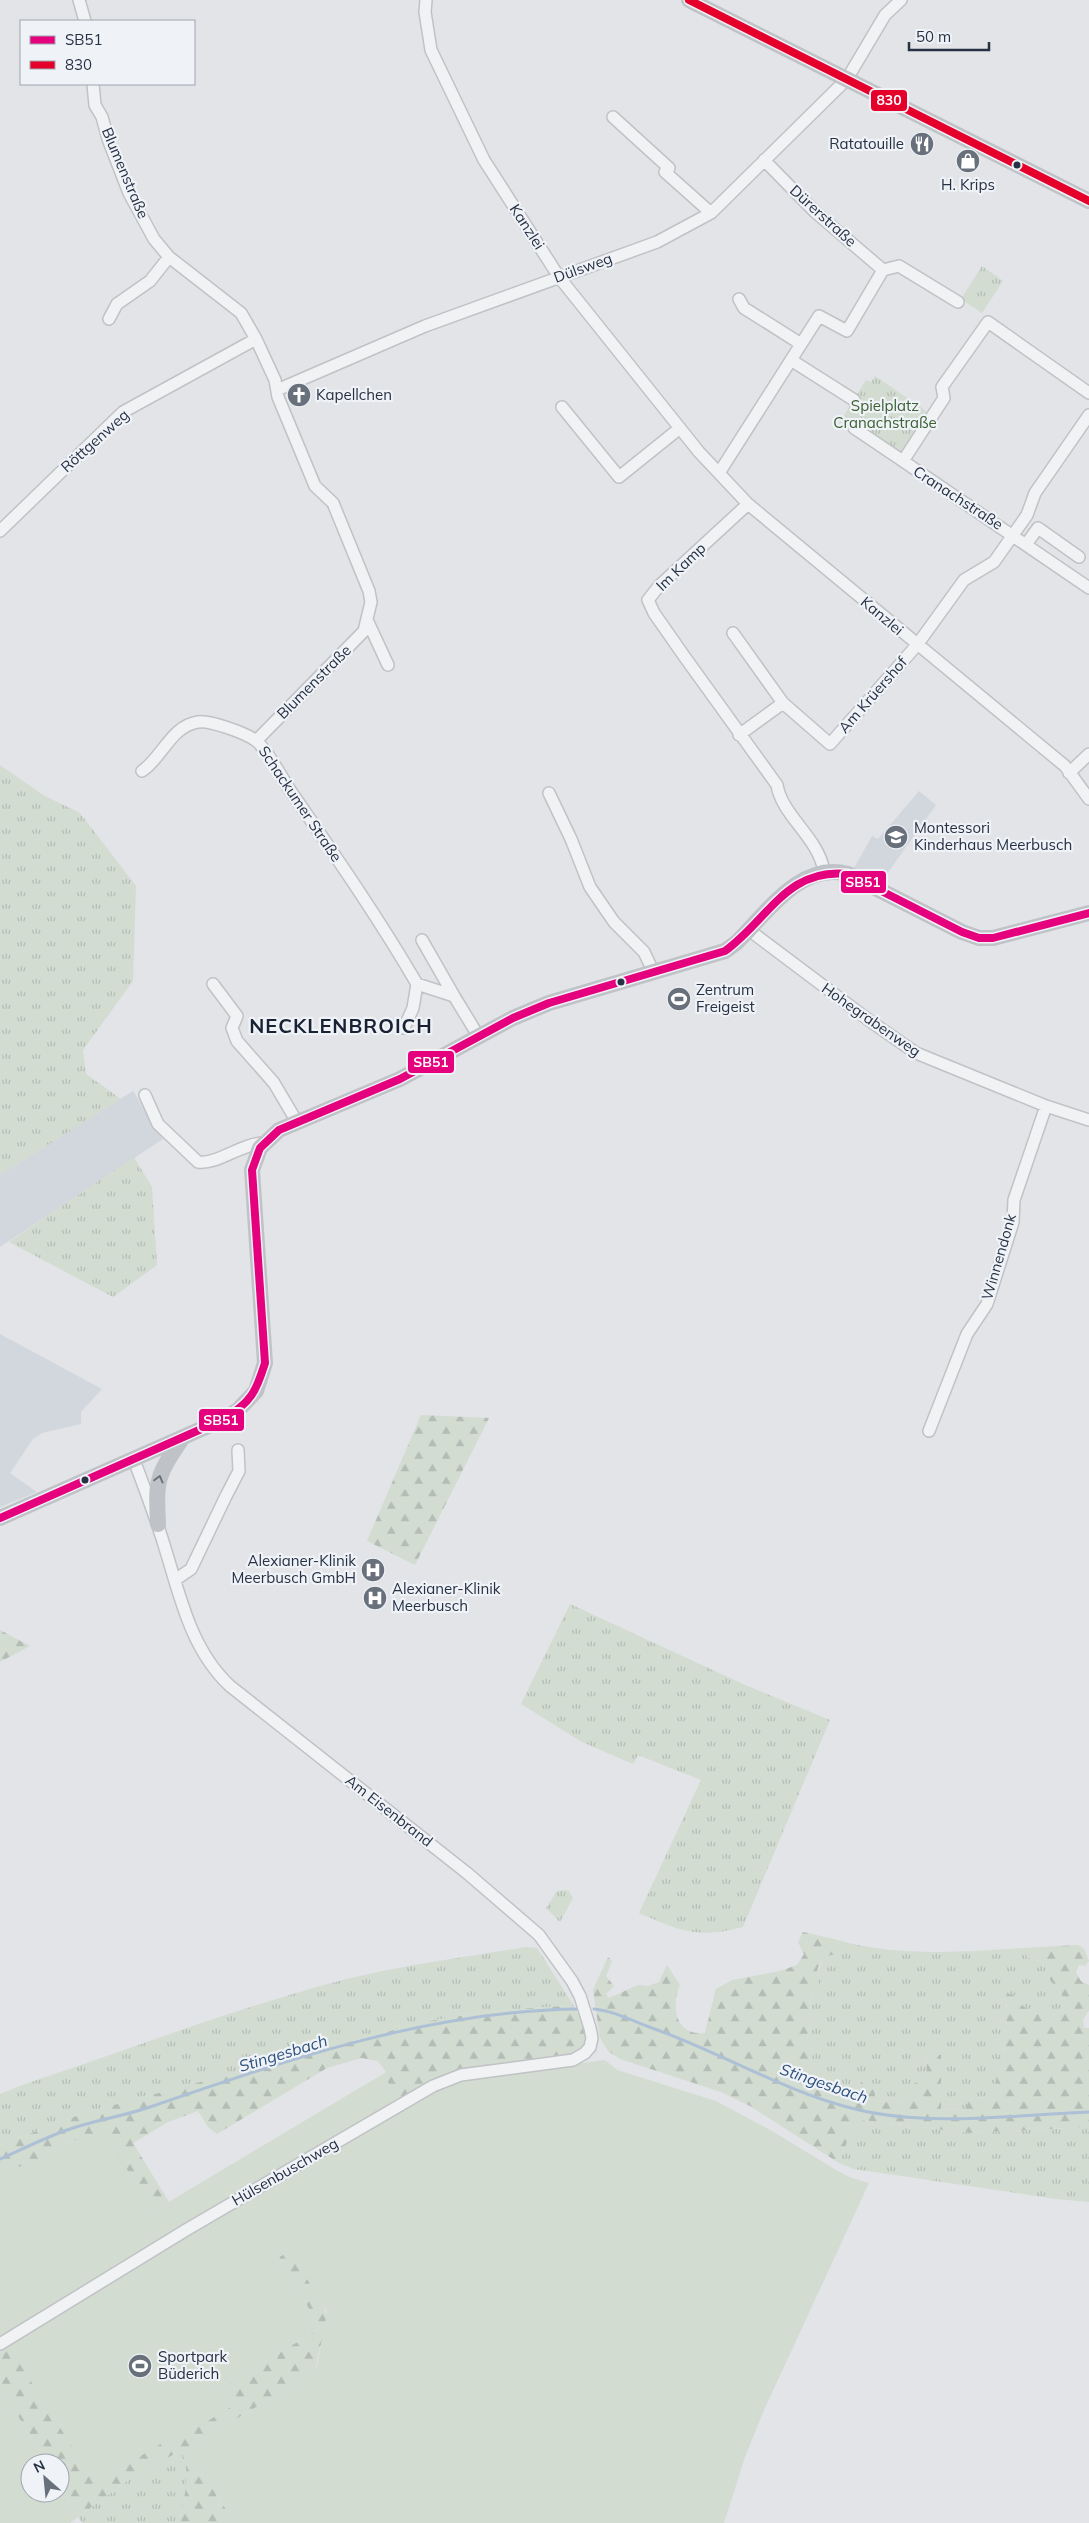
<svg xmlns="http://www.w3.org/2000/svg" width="1089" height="2523" font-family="Mulish,sans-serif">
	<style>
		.built { fill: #d2d7de }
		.grass { fill: url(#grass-tufts) }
		.forest { fill: url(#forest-firs) }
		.pitch { fill: #d2dcd1 }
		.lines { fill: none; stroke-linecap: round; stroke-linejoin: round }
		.stream { stroke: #adc0d6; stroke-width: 3 }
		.minor-casing { stroke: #c0c2c5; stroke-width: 14 }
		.minor { stroke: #f1f2f4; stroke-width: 11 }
		.secondary { stroke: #bfc2c7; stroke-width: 16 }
		.bus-1-casing { stroke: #eff2f7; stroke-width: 11 }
		.bus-2-casing { stroke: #eff2f7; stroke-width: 11 }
		.bus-1 { stroke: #e5007d; stroke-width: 8 }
		.bus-2 { stroke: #e4002b; stroke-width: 8 }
		.oneway { stroke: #6b727e }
		.bus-dot { fill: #263143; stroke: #eff2f7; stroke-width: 2 }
		.labels { text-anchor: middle; stroke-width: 4.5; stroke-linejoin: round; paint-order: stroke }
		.poi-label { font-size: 15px; fill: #263143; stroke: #eff2f7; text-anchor: start }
		.street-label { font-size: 15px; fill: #263143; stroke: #eff2f7 }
		.park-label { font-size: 15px; fill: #3b6032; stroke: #eff2f7 }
		.water-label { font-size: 16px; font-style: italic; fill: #2c507b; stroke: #eff2f7 }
		.district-label { font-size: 20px; font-weight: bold; letter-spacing: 1px; fill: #182234; stroke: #eff2f7 }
		.line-badge { stroke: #eff2f7; stroke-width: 2 }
		.badge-label { font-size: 14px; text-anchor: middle; font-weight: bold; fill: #fff }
	</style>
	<defs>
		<pattern id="grass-tufts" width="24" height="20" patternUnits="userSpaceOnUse" patternTransform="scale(1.25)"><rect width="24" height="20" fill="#d2dcd1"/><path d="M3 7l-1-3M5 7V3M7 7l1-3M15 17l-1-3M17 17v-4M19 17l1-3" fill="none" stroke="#b4bdb5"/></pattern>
		<pattern id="forest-firs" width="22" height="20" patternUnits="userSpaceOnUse" patternTransform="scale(1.25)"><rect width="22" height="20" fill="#d2dcd1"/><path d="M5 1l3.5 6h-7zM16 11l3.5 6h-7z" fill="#b4bdb5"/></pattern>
	</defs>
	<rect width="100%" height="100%" fill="#e2e4e7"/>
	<!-- built -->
	<path class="built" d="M919 791 936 805 879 885 853 870 872 836 878 839Z
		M133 1091 163 1139 0 1247V1175Z
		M0 1334 102 1389 81 1412V1424L42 1433 33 1439 10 1473 37 1492 0 1507Z"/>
	<!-- grass -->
	<path class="grass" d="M982 266 1003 281 982 313 961 299Z
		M875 376 926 411 921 419 924 422 904 458 840 422 866 380 871 382Z
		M0 765 43 795 80 813 136 886 133 981 83 1050 86 1074 121 1099 0 1175Z
		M134 1157 152 1187 157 1265 113 1297 9 1242Z
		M570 1604 745 1685 830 1720 743 1927C698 1939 680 1931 639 1913L701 1780 638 1755 633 1764 582 1742 521 1704Z
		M565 1890 569 1891 573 1898 560 1922 546 1908 557 1891Z
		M838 1940C894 1957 966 1952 1023 1948L1027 1957 1042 1962 1048 1970 1050 1980 1066 2001 1058 2011 1047 2019 1017 2003 1006 1995 1007 2014 1004 2053 997 2078 998 2095 985 2098 975 2097 966 2110 941 2109V2055L926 2053 927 2080 910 2089V2100L905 2103 875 2101 861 2082 857 2091C841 2092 821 2094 807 2085L806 2074 813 2054 807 2036 811 2026 810 2007 812 1993 819 1984 816 1977 823 1958 842 1950Z
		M526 1947 537 1948 574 2006C523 2007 474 2013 424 2022L84 2113 0 2145V2094L25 2084C125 2051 223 2013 324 1985 390 1967 459 1958 526 1947Z
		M863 2120 970 2133 1089 2127V2202L1056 2199 854 2169 839 2163 852 2129Z
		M180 2451C194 2468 183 2503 179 2523H82L78 2517 131 2478Z"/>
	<!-- forest -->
	<path class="forest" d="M421 1415 489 1418 415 1565 367 1541Z
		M0 1630 30 1646 0 1662Z
		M803 1932 838 1940 842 1950 838 1955C822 1952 813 1970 819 1984L812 1993 810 2007 811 2026 807 2036 813 2054 806 2074 807 2085C821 2094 840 2091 857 2091L861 2082C872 2087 876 2089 875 2101L905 2103 910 2100V2089L915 2083 927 2080 926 2052 941 2055V2109L966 2110 968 2102 975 2097 985 2098 998 2094 995 2060 1004 2053 1007 2014 1006 1994 1015 1995 1017 2003 1047 2019 1058 2011 1066 2001 1050 1980 1048 1970 1042 1962 1027 1957 1023 1948 1078 1945 1084 1949 1089 1961 1085 1966 1079 1965 1076 1973 1081 1981 1089 1985V2010L1083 2020 1084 2028H1089V2127L970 2133 863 2120 852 2129 839 2163 750 2106 721 2092 620 2059 608 2051 600 2038 593 1990 608 1957 612 1961 606 1976 614 1986 606 1994 609 1998 638 1985 648 1986 659 1982 667 1965 680 1985C670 2007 676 2036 705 2033L716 1989 732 1980 780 1971 797 1965 804 1954 798 1942Z
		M574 2006 597 2052 398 2100 383 2074 386 2072 378 2061 361 2058 327 2068 217 2134 208 2127 198 2111 168 2122 133 2143 169 2202 152 2212 75 2140 41 2154 44 2162 31 2170 19 2168 0 2170V2145L84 2113 424 2022C474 2013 523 2007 574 2006Z
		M290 2251C297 2263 328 2308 327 2318 325 2337 316 2353 316 2371L187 2449 235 2523H179C183 2505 193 2466 180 2451L131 2478 78 2517 60 2487V2463H46L0 2386V2349L8 2344 197 2423 198 2426 232 2406 222 2388 320 2328 279 2257Z"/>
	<!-- pitch -->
	<path class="pitch" d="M605 2060 617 2070 716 2101 772 2131 836 2170 852 2178 869 2183 764 2410 745 2457 724 2523H235L187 2449 316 2371 327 2312 290 2251 279 2257 320 2328 222 2388 232 2406 198 2427 196 2423 95 2483 8 2345 0 2349V2170L14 2163 19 2167 27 2163 31 2170 43 2162 41 2154C63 2145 84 2134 108 2137L152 2212 383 2074 402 2107 424 2095 461 2080Z
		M0 2386 46 2463H30V2493H60V2487L78 2517 70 2523H0Z"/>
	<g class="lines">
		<!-- stream -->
		<path class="stream" d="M594 2009C614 2011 633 2021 652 2028 720 2052 785 2092 855 2109 926 2127 1016 2115 1089 2112
			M0 2159C23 2149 46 2137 70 2129 96 2120 124 2116 150 2107 289 2059 433 2010 581 2009"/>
		<!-- minor casing -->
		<g class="minor-casing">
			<path id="minor" d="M79 0 85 21
				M426 0 425 12 431 50 484 160 559 277 699 452 748 504 1065 766 1089 799
				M93 84 95 105 102 117 108 139 129 193 154 239 169 257 241 313 256 339 275 380 278 397 315 486 333 503 369 591 371 602 364 631 257 740
				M613 117 669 168 665 172 711 213
				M764 160 814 211 883 270
				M739 299 744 308 801 344
				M109 319 117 304 150 281 169 257
				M791 360 854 400
				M277 390 425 326 657 242 711 213 847 79 885 15 901 0
				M1089 393 988 322 942 387 944 398 903 461 1089 588
				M562 407 619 477 680 428
				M854 428 903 461
				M719 473 819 316 847 331 883 270 899 266 958 302
				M748 504 659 586 648 600 654 613 684 656 777 785C782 816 818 837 824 871
				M0 531 123 412 256 339
				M1027 543 1038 528 1079 557
				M368 622 388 665
				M733 633 783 703 830 744 917 645 964 580 994 562 1027 515 1035 493 1089 415
				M739 735 783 703
				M142 771C162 758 171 726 198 722 210 720 245 733 255 740 264 745 283 779 290 790 334 854 378 917 417 984L413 1008 404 1028
				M1069 773 1089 754
				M549 793 571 839 590 887 614 922 644 952 654 973
				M749 930 870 1021 916 1053 1046 1106 1089 1120
				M422 940 454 996
				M213 984 237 1016 232 1028 237 1041 274 1083 297 1122
				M417 984 454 996 479 1037
				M145 1095 158 1124 198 1162C217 1165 242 1143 264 1143
				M929 1431 967 1334 987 1304 1013 1222 1014 1200 1046 1106
				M175 1580 191 1569 226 1496 239 1471 238 1450
				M0 2344 186 2230 433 2086 461 2075 573 2060 585 2053 590 2047 592 2038 590 2028 580 1996 572 1981 539 1935 467 1873 230 1686C191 1650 180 1596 165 1548 156 1518 145 1489 134 1460"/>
		</g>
		<!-- minor -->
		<use href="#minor" class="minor"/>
		<!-- secondary -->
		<path class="secondary" d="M689 0 1089 201
			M0 1518 224 1419 238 1410 256 1391 265 1363 252 1170 260 1148 279 1130 400 1079 513 1018 549 1003 725 951 736 943C766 914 800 861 848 874L962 932 979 938H993L1089 913
			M158 1524C156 1480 156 1477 181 1440"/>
		<!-- bus-1 casing -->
		<g class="bus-1-casing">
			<path id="bus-1" d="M0 1518 224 1419C251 1402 256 1392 265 1363L252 1170 260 1148 279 1130 400 1079 513 1018 549 1003 725 951C768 920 787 867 848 874L962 932 979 938H993L1089 913"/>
		</g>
		<!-- bus-2 casing -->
		<g class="bus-2-casing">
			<path id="bus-2" d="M689 0 1089 201"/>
		</g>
		<!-- bus-1 -->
		<use href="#bus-1" class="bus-1"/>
		<!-- bus-2 -->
		<use href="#bus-2" class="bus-2"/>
	</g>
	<!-- one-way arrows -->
	<defs><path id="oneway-chevron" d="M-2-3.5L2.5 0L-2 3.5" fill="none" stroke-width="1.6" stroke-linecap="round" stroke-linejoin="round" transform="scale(1.25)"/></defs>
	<use class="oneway" href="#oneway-chevron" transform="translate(159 1479) rotate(-75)"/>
	<!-- icons -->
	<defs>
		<g id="restaurant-disc" transform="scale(1.25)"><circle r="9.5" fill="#68707c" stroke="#eff2f7"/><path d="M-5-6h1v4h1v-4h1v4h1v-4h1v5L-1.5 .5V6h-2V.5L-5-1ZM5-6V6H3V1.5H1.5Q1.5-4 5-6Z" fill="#fff"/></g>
		<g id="shop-disc" transform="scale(1.25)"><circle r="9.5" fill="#68707c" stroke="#eff2f7"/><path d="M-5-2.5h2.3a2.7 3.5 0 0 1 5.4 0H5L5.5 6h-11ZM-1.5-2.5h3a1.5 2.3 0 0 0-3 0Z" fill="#fff"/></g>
		<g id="church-disc" transform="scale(1.25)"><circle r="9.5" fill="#68707c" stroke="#eff2f7"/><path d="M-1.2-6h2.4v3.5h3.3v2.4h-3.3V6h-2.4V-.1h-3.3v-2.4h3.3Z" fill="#fff"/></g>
		<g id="school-disc" transform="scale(1.25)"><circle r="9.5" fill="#68707c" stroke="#eff2f7"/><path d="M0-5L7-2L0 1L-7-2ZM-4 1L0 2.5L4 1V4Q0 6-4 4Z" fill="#fff"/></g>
		<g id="stadium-disc" transform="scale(1.25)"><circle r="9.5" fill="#68707c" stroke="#eff2f7"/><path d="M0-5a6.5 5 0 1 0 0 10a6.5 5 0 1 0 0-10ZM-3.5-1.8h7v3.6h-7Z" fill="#fff"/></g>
		<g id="hospital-disc" transform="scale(1.25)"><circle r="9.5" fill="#68707c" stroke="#eff2f7"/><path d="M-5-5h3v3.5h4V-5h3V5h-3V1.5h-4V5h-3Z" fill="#fff"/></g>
	</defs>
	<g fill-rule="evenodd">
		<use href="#restaurant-disc" x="922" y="144"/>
		<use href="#shop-disc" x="968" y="161"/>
		<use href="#church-disc" x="299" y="395"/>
		<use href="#school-disc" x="896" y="837"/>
		<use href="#stadium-disc" x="679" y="999"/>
		<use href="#hospital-disc" x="373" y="1570"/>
		<use href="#hospital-disc" x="375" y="1598"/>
		<use href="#stadium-disc" x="140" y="2366"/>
	</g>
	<!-- markers -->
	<g class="bus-dot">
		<circle cx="1017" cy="165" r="4.5"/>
		<circle cx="621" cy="982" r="4.5"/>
		<circle cx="85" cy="1480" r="4.5"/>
	</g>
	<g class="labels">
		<!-- poi labels -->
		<g class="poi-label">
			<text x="904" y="149" text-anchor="end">Ratatouille</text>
			<text x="968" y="190" text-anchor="middle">H. Krips</text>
			<text x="316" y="400">Kapellchen</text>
			<text x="914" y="833">Montessori<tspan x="914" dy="17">Kinderhaus Meerbusch</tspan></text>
			<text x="696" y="995">Zentrum<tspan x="696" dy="17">Freigeist</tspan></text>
			<text x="356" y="1566" text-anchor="end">Alexianer-Klinik<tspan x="356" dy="17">Meerbusch GmbH</tspan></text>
			<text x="392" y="1594">Alexianer-Klinik<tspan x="392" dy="17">Meerbusch</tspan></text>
			<text x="158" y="2362">Sportpark<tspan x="158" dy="17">Büderich</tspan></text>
		</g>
		<!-- street labels -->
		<g class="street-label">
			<text transform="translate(125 173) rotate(67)" y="5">Blumenstraße</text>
			<text transform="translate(823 216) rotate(42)" y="5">Dürerstraße</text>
			<text transform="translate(527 227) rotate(57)" y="5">Kanzlei</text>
			<text transform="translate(583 268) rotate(-20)" y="5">Dülsweg</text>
			<text transform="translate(95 441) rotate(-42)" y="5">Röttgenweg</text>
			<text transform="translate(958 498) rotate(33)" y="5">Cranachstraße</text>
			<text transform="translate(681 567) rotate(-44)" y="5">Im Kamp</text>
			<text transform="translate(882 616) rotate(40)" y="5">Kanzlei</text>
			<text transform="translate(314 682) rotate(-45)" y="5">Blumenstraße</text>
			<text transform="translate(873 695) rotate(-49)" y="5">Am Krüershof</text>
			<text transform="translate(300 804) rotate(56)" y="5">Schackumer Straße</text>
			<text transform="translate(871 1020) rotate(35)" y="5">Hohegrabenweg</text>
			<text transform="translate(999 1257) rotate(-74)" y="5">Winnendonk</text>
			<text transform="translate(389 1811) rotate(38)" y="5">Am Eisenbrand</text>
			<text transform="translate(285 2172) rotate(-30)" y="5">Hülsenbuschweg</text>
		</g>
		<!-- park labels -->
		<g class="park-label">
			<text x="885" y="411">Spielplatz<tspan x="885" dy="17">Cranachstraße</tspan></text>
		</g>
		<!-- water labels -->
		<g class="water-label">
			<text transform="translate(283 2053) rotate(-17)" y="6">Stingesbach</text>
			<text transform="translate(824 2083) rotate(19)" y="6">Stingesbach</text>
		</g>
		<!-- district labels -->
		<g class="district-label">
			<text x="341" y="1033">NECKLENBROICH</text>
		</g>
	</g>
	<g class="line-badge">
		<rect x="870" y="89" width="38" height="23" rx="5" fill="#e4002b"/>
		<rect x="840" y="870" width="47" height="24" rx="5" fill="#e5007d"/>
		<rect x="407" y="1050" width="48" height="24" rx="5" fill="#e5007d"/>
		<rect x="198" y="1408" width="47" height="24" rx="5" fill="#e5007d"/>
	</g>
	<g class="badge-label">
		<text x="889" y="105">830</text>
		<text x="863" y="887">SB51</text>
		<text x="431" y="1067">SB51</text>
		<text x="221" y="1425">SB51</text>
	</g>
	<!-- legend -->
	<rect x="20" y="20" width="175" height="65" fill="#eff2f7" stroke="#9fa5af"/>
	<rect x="30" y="36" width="25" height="8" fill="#e5007d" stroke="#9fa5af"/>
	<text x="65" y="45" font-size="15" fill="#263143">SB51</text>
	<rect x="30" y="61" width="25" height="8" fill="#e4002b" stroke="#9fa5af"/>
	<text x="65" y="70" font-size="15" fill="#263143">830</text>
	<!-- north arrow -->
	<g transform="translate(45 2478) rotate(333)"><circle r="24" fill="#eff2f7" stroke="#9fa5af"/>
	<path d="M0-4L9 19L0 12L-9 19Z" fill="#68707c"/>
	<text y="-8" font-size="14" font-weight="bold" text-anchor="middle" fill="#263143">N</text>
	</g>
	<!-- scale -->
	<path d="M909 42v8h80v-8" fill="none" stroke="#263143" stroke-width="2.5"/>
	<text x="916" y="42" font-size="15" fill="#263143" stroke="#eff2f7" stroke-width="4" paint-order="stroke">50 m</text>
</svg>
